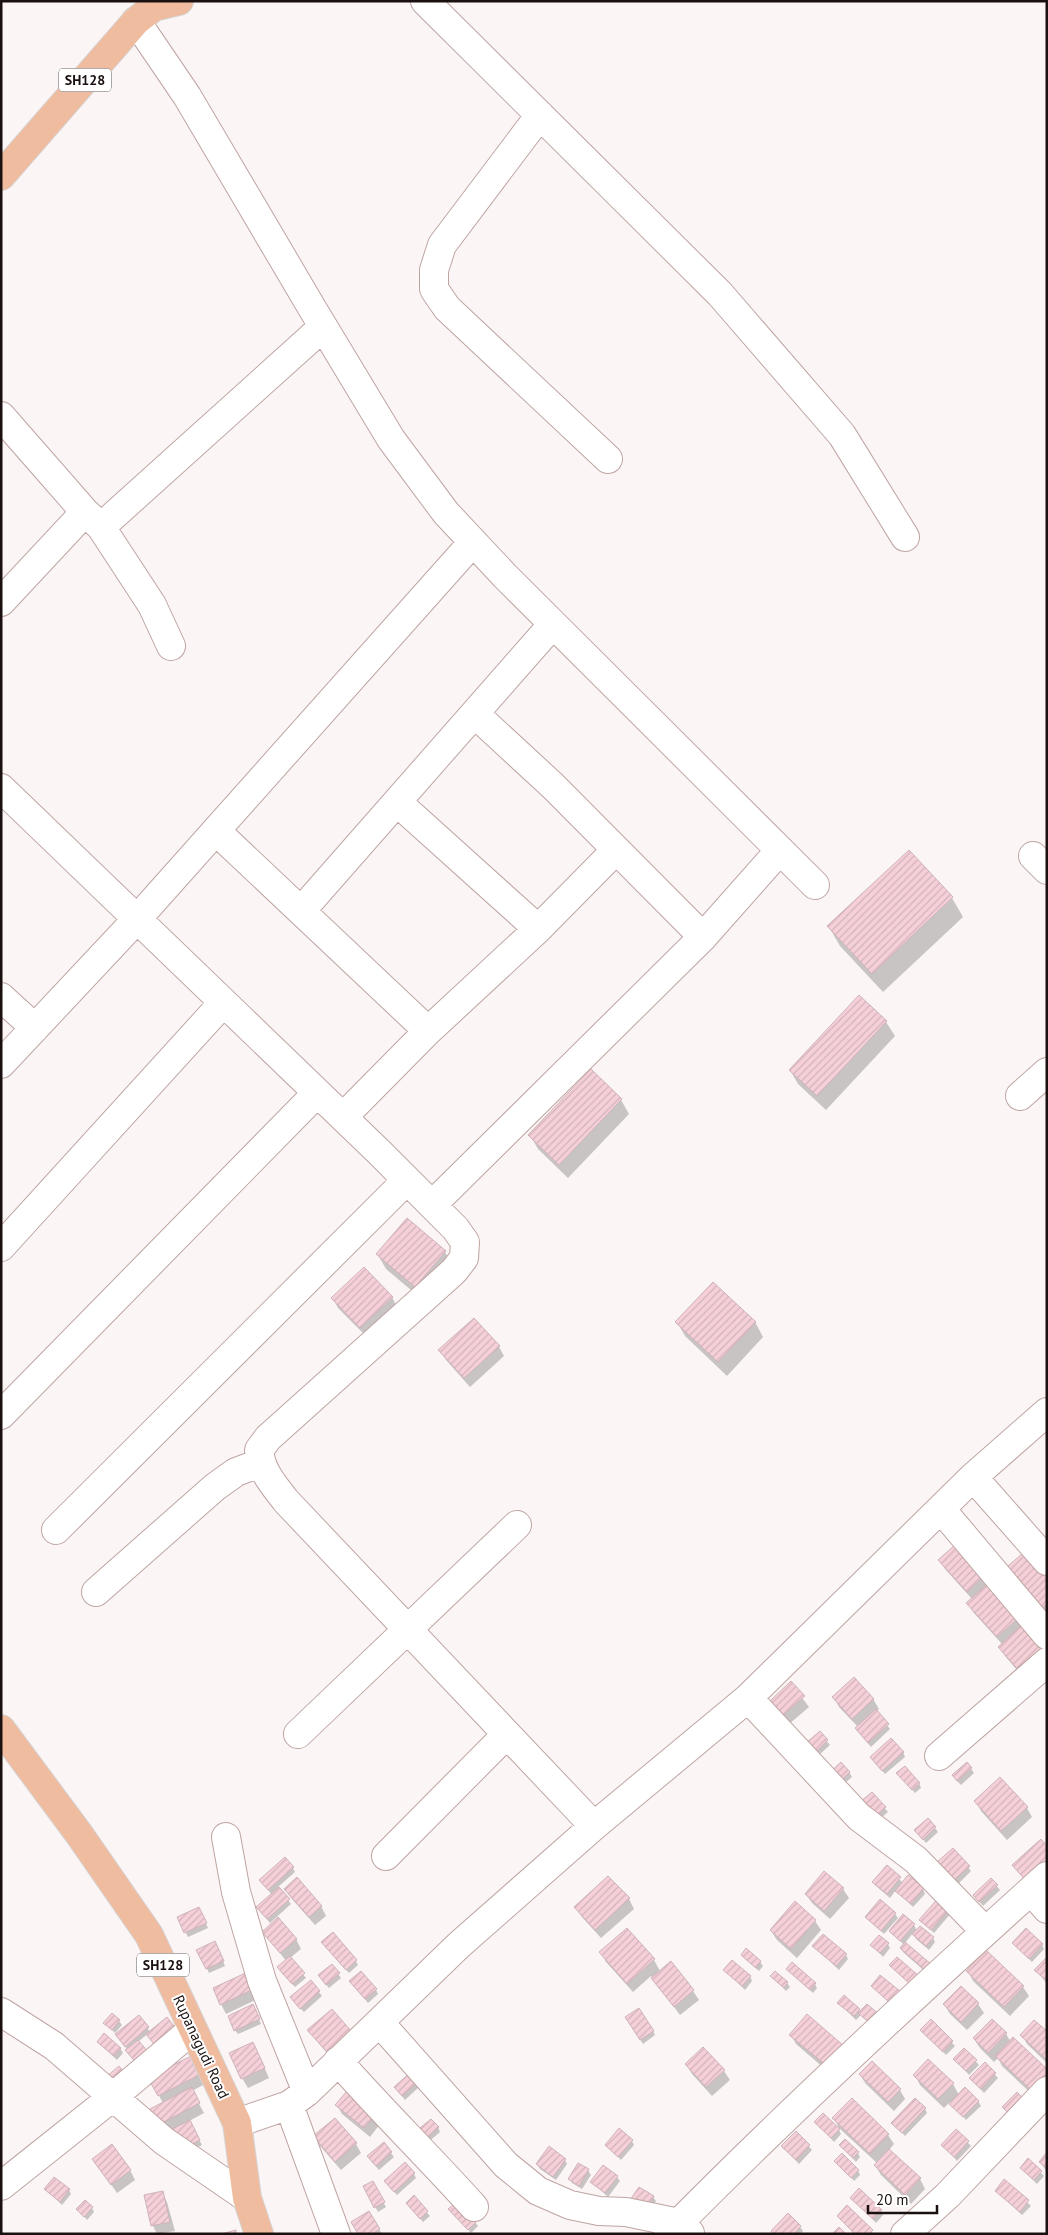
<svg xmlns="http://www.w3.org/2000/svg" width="1048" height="2235" font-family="'PT Sans',sans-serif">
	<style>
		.shadow { fill: #0003 }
		.building { fill: url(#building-hatch); stroke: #ceb3ba }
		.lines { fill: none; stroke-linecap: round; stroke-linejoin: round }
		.minor-casing { stroke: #bfa5a2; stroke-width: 30 }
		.major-casing { stroke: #d6d4d4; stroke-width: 30 }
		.minor { stroke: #fff; stroke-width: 28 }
		.major { stroke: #f0bca0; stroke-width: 28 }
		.labels { text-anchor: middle; stroke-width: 4; stroke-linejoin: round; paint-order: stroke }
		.shield { fill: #fff; stroke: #5f5857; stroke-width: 1 }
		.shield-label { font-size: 14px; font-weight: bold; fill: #1a100f }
		.street-label { font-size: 15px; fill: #1a100f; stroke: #fff }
	</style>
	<defs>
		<pattern id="building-hatch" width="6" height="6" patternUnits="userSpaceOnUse" patternTransform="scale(1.25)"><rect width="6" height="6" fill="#f6d0d9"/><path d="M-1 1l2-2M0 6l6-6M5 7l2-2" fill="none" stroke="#d2b2b9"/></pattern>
	</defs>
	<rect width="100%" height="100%" fill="#fbf5f5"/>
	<!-- shadow -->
	<path class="shadow" d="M952 898 963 917 883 992 840 946 829 927Z
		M859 996 886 1022 895 1036 826 1110 798 1084 790 1070Z
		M591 1071 621 1100 629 1114 568 1178 538 1149 530 1135Z
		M445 1252 453 1266 424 1301 386 1269 378 1255Z
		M392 1297 397 1307 366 1336 338 1308 333 1298Z
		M677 1322H755L763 1337 727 1376 685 1336Z
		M499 1347 504 1356 470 1387 446 1360 440 1350Z
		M956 1545 1025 1626 1029 1684 1005 1656 999 1647 1002 1644 973 1612 968 1603 972 1599 945 1569 940 1560Z
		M1023 1555 1047 1581V1618L1042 1622Z
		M791 1683 809 1707 788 1725 776 1711Z
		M834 1697 873 1699 879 1709 876 1711 890 1729 871 1747 859 1733 856 1729 858 1727 839 1707Z
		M820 1733 830 1745 818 1756 810 1748Z
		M903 1752 905 1757 885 1774 874 1761Z
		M967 1763 974 1773 961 1785 956 1780Z
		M849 1772 852 1777 839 1788 831 1779Z
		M898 1773 919 1783 921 1788 915 1793Z
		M872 1793 888 1812 876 1822Z
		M976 1801 1027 1808 1032 1817 1007 1840 981 1811Z
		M928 1819 938 1832 926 1843 915 1830Z
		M953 1849 971 1871 957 1885 941 1867Z
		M887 1867 903 1883 923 1889 925 1894 913 1907 896 1890 890 1898 876 1886 874 1882Z
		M293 1868 295 1872 278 1887 291 1904 270 1923 260 1911 272 1895 260 1880Z
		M991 1880 1000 1890 983 1906 977 1899Z
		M286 1889 321 1906 326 1916 315 1925 291 1898Z
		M843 1889 849 1898 830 1919 812 1903 806 1894Z
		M629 1899 634 1909 601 1938 582 1917 576 1907Z
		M939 1899 952 1912 934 1933 921 1920Z
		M795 1903 815 1921 821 1930 797 1958 777 1940 771 1931Z
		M201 1913 208 1928 188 1937 178 1918Z
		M895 1914 898 1918 884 1934 866 1917Z
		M914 1925 917 1931 933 1938 935 1942 929 1950 916 1939 913 1933 905 1943 928 1974 904 1953 901 1949 904 1945 890 1931Z
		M627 1929 654 1960 660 1971 671 1963 693 1991 699 2000 680 2015 651 1976 633 1992 606 1962 601 1952Z
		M264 1932 296 1939 301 1949 290 1958 306 1978 295 1987 281 1972 286 1961Z
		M1013 1943 1042 1945 1044 1949 1032 1962Z
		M888 1944 890 1948 883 1957 872 1945Z
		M325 1946 356 1961 358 1965 349 1973Z
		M814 1946 846 1955 848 1959 839 1970Z
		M217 1947 225 1966 209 1973 198 1950Z
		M746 1950 760 1962 763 1966 759 1971 745 1959 742 1955Z
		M1047 1958V1984L1036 1970Z
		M788 1969 815 1984 817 1988 813 1993Z
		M725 1970 750 1976 752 1981 745 1990Z
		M968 1971 1023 1987 1029 1996 1010 2016 973 1981Z
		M338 1974 341 1978 329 1988 322 1980Z
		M772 1976 787 1983 790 1987 786 1991Z
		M257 1981 264 1996 226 2014 221 2004Z
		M311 1982 322 1996 304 2012 294 2002Z
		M353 1985 376 1990 378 1994 368 2003Z
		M839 2003 859 2010 874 2028 861 2015 856 2020Z
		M944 2004H978L984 2013 967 2030 950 2014Z
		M255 2010 261 2024 238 2034 235 2030Z
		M139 2016 150 2032 128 2050 119 2039Z
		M807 2016 832 2075 796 2044 791 2035Z
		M992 2020 1006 2034 1011 2042 1047 2071V2089L1037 2099 1002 2066 998 2058 994 2062 980 2048 974 2039Z
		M119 2021 122 2025 115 2033 105 2023Z
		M931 2021 955 2046 946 2055 922 2030Z
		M629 2022 653 2031 655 2035 643 2044Z
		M309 2031 357 2042 334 2062Z
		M1047 2033V2063L1027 2044 1022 2035Z
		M98 2042 120 2048 123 2053 117 2060Z
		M703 2048 724 2071 730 2080 712 2096 692 2074 686 2064Z
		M965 2049 979 2065 969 2075 955 2060Z
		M258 2053 269 2078 248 2088 242 2078Z
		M985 2064 998 2078 984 2093 970 2078Z
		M196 2067 205 2084 192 2091 204 2113 189 2121 202 2145 184 2154 159 2125 163 2103 150 2079Z
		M860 2075 900 2090 905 2099 894 2111 866 2084Z
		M915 2075 953 2084 959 2095 978 2101 981 2106 966 2120 950 2102 944 2108 920 2085Z
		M418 2082 420 2086 405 2100 395 2088Z
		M347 2092 380 2124 370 2137 342 2114 337 2105Z
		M852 2100 888 2135 894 2144 889 2150 920 2179 925 2189 911 2204 881 2175 875 2165 877 2163 839 2128 834 2118Z
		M925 2109 927 2113 905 2136 893 2123Z
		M335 2119 356 2144 361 2153 341 2170 320 2146 315 2136Z
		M816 2122 839 2130 841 2134 834 2142Z
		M438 2127 440 2132 426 2144 420 2137Z
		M957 2131 971 2146 957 2161 943 2145Z
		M796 2133 812 2150 799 2164 782 2146Z
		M632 2141 634 2145 621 2160 606 2145Z
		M384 2144 394 2157 379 2170 371 2161Z
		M841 2146 858 2153 860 2157 856 2162Z
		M1047 2154V2172L1040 2162Z
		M409 2157 427 2168 422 2173Z
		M94 2159 130 2170 135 2180 117 2193Z
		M565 2160 567 2164 556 2180 540 2169 537 2164Z
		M1028 2160 1044 2176 1037 2184 1021 2168Z
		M836 2161 858 2170 860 2175 854 2181Z
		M578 2165 588 2170 591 2175 582 2189 572 2183 570 2179Z
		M414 2174 416 2178 397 2195 388 2185Z
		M617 2177 620 2181 608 2197 592 2182Z
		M1005 2181 1031 2206 1022 2215 996 2191Z
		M373 2183 386 2207 378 2212 365 2187Z
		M46 2189 69 2190 71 2194 62 2205Z
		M162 2192 167 2202 175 2231 157 2234 153 2226 145 2196Z
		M414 2197 430 2216 423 2222 410 2207Z
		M653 2197 656 2201 649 2213 634 2204Z
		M852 2198 881 2211 883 2215 876 2223Z
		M92 2208 94 2212 87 2220 78 2209Z
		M450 2209 475 2222 478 2226 471 2233Z
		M369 2213 382 2234H360Z
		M838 2216 872 2231 873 2234H854Z
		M800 2227 803 2231 800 2234H774Z"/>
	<!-- building -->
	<path class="building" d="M909 850 953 897 872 974 827 926Z
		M859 995 887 1021 817 1096 789 1070Z
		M591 1069 622 1099 559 1165 528 1135Z
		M407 1218 446 1251 415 1287 376 1254Z
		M364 1267 393 1297 360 1328 331 1298Z
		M713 1282 756 1322 718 1362 675 1322Z
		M474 1318 500 1346 464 1378 438 1350Z
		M956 1544 985 1575 967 1592 938 1560Z
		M1023 1553 1047 1579V1604L1036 1613 1000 1573Z
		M990 1582 1021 1616 997 1637 966 1603Z
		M1023 1624 1047 1650 1023 1675 998 1647Z
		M854 1677 874 1699 852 1719 832 1697Z
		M791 1681 805 1696 782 1716 769 1702Z
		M876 1709 889 1724 868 1743 855 1728Z
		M820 1731 828 1740 815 1753 806 1743Z
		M891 1738 904 1752 882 1771 870 1757Z
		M841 1762 850 1772 836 1785 827 1775Z
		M967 1762 972 1768 957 1781 952 1775Z
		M905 1766 920 1783 912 1790 896 1773Z
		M1000 1777 1028 1807 1001 1831 974 1801Z
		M872 1792 886 1807 873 1819 859 1803Z
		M928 1818 936 1827 923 1840 914 1830Z
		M1041 1839 1047 1846V1867L1028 1883 1012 1865Z
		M953 1848 970 1866 953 1881 937 1862Z
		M285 1857 294 1867 268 1890 259 1880Z
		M887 1865 901 1877 887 1894 872 1882Z
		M824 1871 844 1888 824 1911 805 1894Z
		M908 1875 924 1888 911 1904 895 1891Z
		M608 1876 630 1898 595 1930 574 1907Z
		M297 1877 322 1906 309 1917 284 1889Z
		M991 1878 998 1885 979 1902 973 1895Z
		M279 1887 290 1899 267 1919 256 1907Z
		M939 1897 951 1907 931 1930 919 1920Z
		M880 1899 896 1913 881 1931 865 1917Z
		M795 1901 816 1920 791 1949 770 1930Z
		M199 1907 207 1923 184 1933 177 1917Z
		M903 1914 915 1924 900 1941 889 1931Z
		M278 1917 297 1939 280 1953 262 1932Z
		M920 1926 934 1937 926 1946 912 1934Z
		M627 1928 655 1959 627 1984 599 1952Z
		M1026 1928 1043 1944 1029 1959 1012 1943Z
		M333 1932 357 1960 346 1970 321 1942Z
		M823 1934 847 1954 836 1966 812 1946Z
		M879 1935 889 1943 880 1953 870 1945Z
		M215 1941 224 1961 206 1969 196 1950Z
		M905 1942 931 1964 925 1970 900 1948Z
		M746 1948 761 1961 756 1968 741 1955Z
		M986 1950 1024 1986 1004 2007 966 1971Z
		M290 1956 305 1973 292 1984 277 1967Z
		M897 1957 919 1976 911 1985 889 1965Z
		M1047 1957V1981L1034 1970Z
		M732 1960 751 1976 742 1986 723 1970Z
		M671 1961 694 1990 674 2007 651 1978Z
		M792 1962 816 1983 810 1990 786 1969Z
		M332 1964 340 1973 326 1985 318 1975Z
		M252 1970 260 1986 220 2005 213 1988Z
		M361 1971 377 1989 365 1999 349 1981Z
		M775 1971 788 1982 784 1988 770 1976Z
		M880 1975 900 1991 890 2003 871 1986Z
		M311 1980 320 1991 300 2009 290 1997Z
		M961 1986 979 2003 961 2022 943 2004Z
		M844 1995 860 2009 854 2016 837 2003Z
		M253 2004 260 2019 234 2031 228 2016Z
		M867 2004 880 2015 872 2025 858 2013Z
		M639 2008 654 2031 640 2040 625 2017Z
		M332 2009 352 2032 328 2053 307 2030Z
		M112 2013 120 2020 112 2030 103 2023Z
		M807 2014 844 2046 827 2066 789 2035Z
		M139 2015 149 2027 125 2047 115 2034Z
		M167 2017 177 2030 156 2047 146 2034Z
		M931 2019 953 2041 943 2052 920 2030Z
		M992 2019 1007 2033 988 2053 973 2038Z
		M1034 2020 1047 2031V2060L1020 2035Z
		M104 2033 121 2048 114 2056 97 2042Z
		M1013 2037 1047 2069V2074L1031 2090 995 2056Z
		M138 2040 150 2054 138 2065 125 2050Z
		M253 2042 265 2068 241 2079 229 2053Z
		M703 2047 725 2070 706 2087 685 2064Z
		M964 2048 977 2060 966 2071 953 2059Z
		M191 2056 201 2074 158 2096 148 2078Z
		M928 2059 954 2083 938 2099 913 2075Z
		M872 2061 901 2089 888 2102 859 2074Z
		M985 2062 996 2073 981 2089 969 2078Z
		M119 2066 126 2075 113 2086 106 2077Z
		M411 2072 419 2081 402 2096 394 2087Z
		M192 2087 200 2103 158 2125 150 2109Z
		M965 2087 979 2101 963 2117 949 2104Z
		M347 2091 376 2114 364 2128 335 2105Z
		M1017 2092 1027 2102 1013 2117 1002 2107Z
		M852 2098 889 2134 870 2154 832 2118Z
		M915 2098 926 2108 902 2133 891 2123Z
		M823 2113 840 2129 831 2138 814 2122Z
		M335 2118 357 2143 335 2162 313 2136Z
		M431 2119 439 2127 423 2141 415 2132Z
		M190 2120 200 2140 181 2150 170 2130Z
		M619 2128 633 2140 618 2157 605 2145Z
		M956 2129 969 2141 954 2157 941 2145Z
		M796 2131 810 2145 796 2160 781 2146Z
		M845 2139 859 2152 853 2158 839 2145Z
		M384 2142 392 2152 376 2166 367 2156Z
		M112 2144 131 2170 111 2185 92 2159Z
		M549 2146 566 2159 553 2177 536 2164Z
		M889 2149 921 2178 905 2195 874 2165Z
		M1047 2152V2168L1039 2162Z
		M842 2153 859 2170 851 2178 834 2161Z
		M1028 2158 1042 2171 1034 2180 1020 2168Z
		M405 2162 415 2173 394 2192 384 2181Z
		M578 2163 589 2169 579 2186 568 2179Z
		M603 2165 618 2176 605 2193 590 2182Z
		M54 2177 70 2189 60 2202 44 2189Z
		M1004 2179 1029 2200 1020 2212 995 2191Z
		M373 2181 385 2202 374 2208 363 2186Z
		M639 2187 654 2196 646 2209 630 2200Z
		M859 2188 882 2210 873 2219 850 2198Z
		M163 2191 170 2222 151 2226 144 2195Z
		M414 2195 428 2211 420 2219 406 2203Z
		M85 2200 93 2207 84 2217 76 2209Z
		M458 2201 477 2221 468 2230 448 2209Z
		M847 2205 873 2230 869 2234H855L837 2216Z
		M369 2211 380 2229 372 2234H358L351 2222Z
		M788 2213 801 2226 794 2234H774L771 2231Z
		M839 2227 846 2234H832Z
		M236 2230V2234H221Z"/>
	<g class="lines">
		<!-- minor casing -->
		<g class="minor-casing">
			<path id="minor" d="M425 1 720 294 842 435 905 537
				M136 21 187 96 312 308 391 439 446 513 505 576 815 885
				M540 115 442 245 434 270V289L447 308 608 459
				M1 416 85 512 101 527 152 605 171 646
				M101 527 323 327
				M1 602 85 512
				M475 714 553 786 703 937
				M1 788 378 1151 455 1228 465 1242 464 1258 454 1271 268 1438 259 1450C261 1471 273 1484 286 1501L594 1826
				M397 802 538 929
				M216 831 428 1031
				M1033 856 1047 870
				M301 911 553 624
				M1 997 35 1028
				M1 1064 137 919 473 542
				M1020 1096 1047 1072
				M343 1117 428 1031 538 929 616 850
				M432 1205 703 937 780 850
				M1 1247 223 1003
				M1 1415 317 1093
				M973 1477 1047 1561
				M941 1509 1047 1635
				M56 1530 406 1181
				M96 1592 215 1487 236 1472 260 1463
				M748 1698 859 1817 916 1860 985 1931
				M298 1734 517 1525
				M939 1756 1047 1662
				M226 1837 236 1892 262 1981 307 2092
				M386 1856 506 1735
				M1031 1891 1047 1909
				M1 2012 54 2046 164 2141 247 2198
				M380 2023 506 2165 538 2191 570 2205 599 2211 626 2212 679 2223 690 2233
				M338 2061C382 2111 430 2158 474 2207
				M289 2105 336 2234
				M237 2123 289 2105 307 2092 459 1945 594 1826 748 1698 973 1477 1047 1412
				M1 2186 114 2096 192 2030
				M668 2234C790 2110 918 1992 1047 1876
				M905 2234 948 2195 1047 2091"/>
		</g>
		<!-- major casing -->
		<g class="major-casing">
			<path id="major" d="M1 176 136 21 154 7 179 1
				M1 1729 79 1834 149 1935 237 2123 247 2198 259 2234"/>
		</g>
		<!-- minor -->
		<use href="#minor" class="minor"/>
		<!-- major -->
		<use href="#major" class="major"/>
	</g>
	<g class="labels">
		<!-- shield labels -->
		<g class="shield">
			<rect x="59" y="68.5" width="52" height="23" rx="4"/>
			<rect x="137" y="1953.5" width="52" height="23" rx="4"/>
		</g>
		<g class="shield-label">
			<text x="85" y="85">SH128</text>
			<text x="163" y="1970">SH128</text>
		</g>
		<!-- street labels -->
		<g class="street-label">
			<text transform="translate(201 2047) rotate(65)" y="5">Rupanagudi Road</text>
		</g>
	</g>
	<!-- border -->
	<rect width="1048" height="2235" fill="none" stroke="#1a100f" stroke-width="5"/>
	<!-- scale -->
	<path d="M868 2205v8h69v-8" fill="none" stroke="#1a100f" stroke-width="2.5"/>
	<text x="876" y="2205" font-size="15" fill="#1a100f" stroke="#ffffff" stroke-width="4" paint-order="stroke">20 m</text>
</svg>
